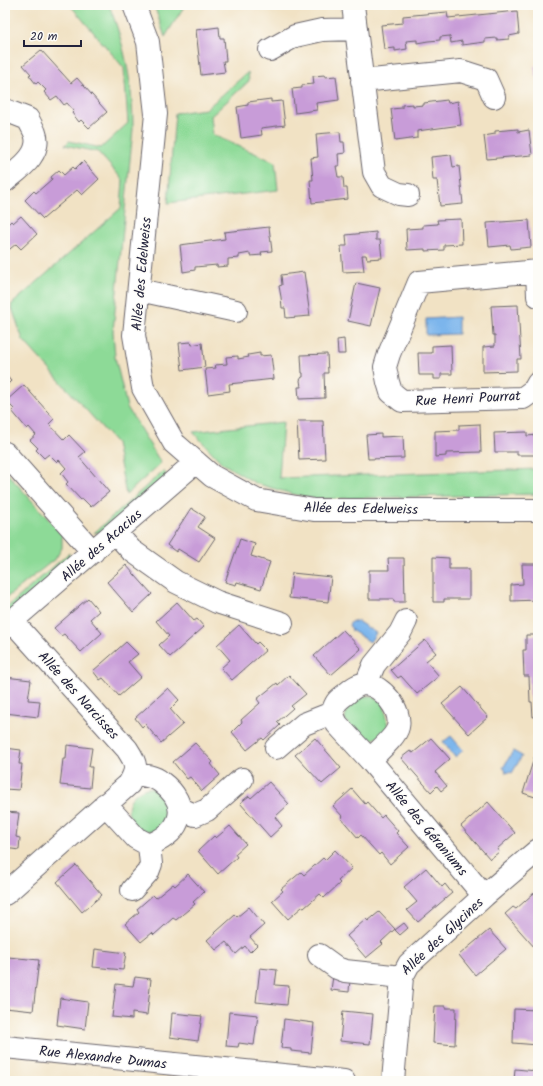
<svg xmlns="http://www.w3.org/2000/svg" width="543" height="1086" font-family="Kalam,sans-serif">
	<style>
		.green { fill: #8dda97; stroke: #587e69 }
		.water { fill: #7bb5ec; stroke: #4e6c94 }
		.building { fill: #c89cd8 }
		.lines { fill: none; stroke-linecap: round; stroke-linejoin: round }
		.minor-casing { stroke: #6a656b; stroke-width: 24 }
		.minor { stroke: #fff; stroke-width: 22 }
		.labels { text-anchor: middle; stroke-width: 3; stroke-linejoin: round; paint-order: stroke }
		.street-label { font-size: 14px; fill: #22223b; stroke: #fdfcf7 }
	</style>
	<rect width="100%" height="100%" fill="#fdfcf7"/>
	<filter id="ink" filterUnits="userSpaceOnUse"><feTurbulence type="fractalNoise" baseFrequency=".025" numOctaves="2"/><feDisplacementMap in="SourceGraphic" scale="8" xChannelSelector="R" yChannelSelector="G"/><feConvolveMatrix kernelMatrix="1 2 1 2 8 2 1 2 1" color-interpolation-filters="sRGB"/></filter>
	<filter id="wash" filterUnits="userSpaceOnUse"><feTurbulence type="fractalNoise" baseFrequency=".012" numOctaves="4" result="noise"/><feDisplacementMap in="SourceGraphic" scale="16" xChannelSelector="R" yChannelSelector="G"/><feGaussianBlur stdDeviation="0.9" result="paint"/><feColorMatrix in="noise" values="0 0 0 0 0 0 0 0 0 0 0 0 0 0 0 0 0 1.4 0 .05"/><feComposite in="paint" operator="in"/></filter>
	<g filter="url(#wash)">
		<rect width="100%" height="100%" fill="#f1e2c4"/>
		<!-- green -->
		<path class="green" d="M70 5H109C125 45 133 86 133 129L113 331 115 357 127 407 161 463 126 495 116 443 23 340 11 305 121 208 123 180 98 152 65 145 69 141 101 148 128 123 124 68Z
			M154 5H185L165 37Z
			M248 72 249 81 211 116 213 135 275 162 278 190 168 203 175 113 206 109Z
			M283 422 279 478 538 469V494L317 499 292 494 255 483 222 463 193 432Z
			M5 471 62 534V548L56 558 5 599Z
			M163 471 167 475 108 531 94 533Z
			M69 553 70 563 5 620V609Z
			M364 696H371L383 701 389 726C380 737 377 741 361 739L345 720C346 707 352 699 364 696Z
			M147 788H153L160 790 172 811 157 831C129 836 114 798 147 788Z"/>
		<!-- water -->
		<path class="water" d="M458 317V334L426 335V319Z
			M352 621 356 622 357 621 376 633 370 642 351 630 352 629 350 627 349 625Z
			M451 736 463 750 457 756H454L443 742Z
			M513 751 522 756 512 773 509 772 506 773 505 769 503 768Z"/>
		<g id="blocks">
			<!-- building -->
			<path class="building" d="M517 11 519 34 509 36V39L497 40V38L485 39V42L462 45V41L451 43 450 36 440 37V40L428 41 417 43V40L406 41 407 49 395 51V48L384 49 381 25 403 23V16L447 12 448 18Z
				M219 27 220 38H224L226 61H223L225 72 201 75 196 30Z
				M41 50 71 83 77 78 107 112 89 128 81 120 79 122 72 113 74 111 67 103 64 105 57 96 51 100 44 92 46 90 38 82 36 84 29 75 31 74 23 65Z
				M534 66H538V77H536Z
				M325 75V77L336 76 339 100 316 103 317 110 295 113 292 89 302 88V85L314 84 313 76Z
				M271 99V102L282 101 285 125 261 128 262 135 241 138 237 107 248 105V102Z
				M447 100 448 103 458 101 461 125 417 131V138L395 141 391 109 402 108V105L413 104V106L424 105V103Z
				M518 129V132L529 130 532 155 487 159 484 136 495 134V131Z
				M340 132 341 142H344L345 153 338 154 339 166H336L338 177H343L344 188H347L348 199 312 203 310 180H313L311 158 318 157 316 134Z
				M451 155 453 167 459 166 463 204 440 206 437 180H433L431 157Z
				M83 161 99 179 82 195 77 190 43 219 25 200 34 191 36 193 52 179 51 177 59 170 64 175 73 167 75 169Z
				M21 216 37 234 21 249 16 244 5 253V227L11 221 13 223Z
				M461 219 462 244 444 245V250L425 251V249L407 250 406 229 423 228V225L438 224 437 220Z
				M529 220 531 247 511 249 510 245 489 247 487 223Z
				M269 227 272 251 261 252 262 255 250 256V253L239 255V258L228 259V266L217 267V265L195 267V270L183 272 180 245 225 239 224 232Z
				M376 232V240H380L382 258 367 259 366 255H362L364 271 343 272 341 246H347L346 235Z
				M304 272 310 316 286 318 285 308H282L281 297 279 286 282 285 281 275Z
				M356 283 380 288 371 326 348 321Z
				M518 305 521 359H517V371L483 372V347L495 346V335H493L491 306Z
				M344 339 345 354H338L337 340Z
				M191 342 192 345 202 343 205 367 182 370 179 343Z
				M451 345 452 374H441V379H434V375H419L418 353H432V346Z
				M260 353V356L271 355 274 379 229 384 230 391 208 394 205 369 216 368 215 365 227 364 226 357 238 356V359L249 357 248 355Z
				M327 354 328 373H324L325 398 299 399 298 387H301L300 380 302 377H303V373H302L301 355Z
				M5 374 11 381 5 387Z
				M24 385 54 419 49 424 64 440 69 435 85 452 79 457 109 492 91 507 83 499 81 500 66 484 68 482 61 473 66 468 59 460 57 462 49 454 44 458 36 450 38 448 30 440 36 435 29 427 27 429 12 411 14 409 6 401Z
				M297 421H323L325 459 299 460Z
				M480 424 481 452 446 453V456L435 457V431L459 430V425Z
				M527 432V436L538 435V455H517V452H495L494 433Z
				M381 434V437L403 436 404 458 368 459 366 435Z
				M191 508 205 517 198 527 215 538 199 562 178 549 176 552 167 545Z
				M240 539 255 544 251 556 270 562 261 589 237 582 236 585 225 582Z
				M433 557 449 558V569H469V599H444V602H433Z
				M388 558H404L405 602H394L393 599H369V570H389Z
				M522 564H538V600L511 601V585L523 584Z
				M126 565 152 594 133 612 107 582Z
				M292 573 331 577 328 602 289 598Z
				M88 598 99 611 90 619 102 633 81 652 64 634 61 636 54 628Z
				M177 602 194 621 197 619 204 627 170 657 159 645 169 636 156 621Z
				M239 625 256 644 258 642 266 650 232 680 221 668 230 660 217 645Z
				M343 630 361 649 331 675 314 656Z
				M526 635H538V716L533 717 532 702H530L529 676H524L523 650H526Z
				M425 640 436 653 426 661 439 676 417 694 401 676 398 678 391 670Z
				M126 642 138 654 128 662 141 677 119 696 103 678 100 680 93 671Z
				M289 675 306 694 291 706 293 708 277 722 280 725 264 740 262 738 247 750 232 732 242 722 241 720 260 703 257 699 277 683 278 685Z
				M5 677 31 680 28 700 40 701 38 717 5 713Z
				M462 687 488 717 469 734 442 704Z
				M168 688 179 700 170 709 183 724 161 743 145 724 142 727 135 718Z
				M315 738 341 768 322 784 295 755Z
				M431 738 450 759 435 772 447 786 441 791 437 786 431 792 401 758 410 751 413 753Z
				M195 743 213 762 211 764 220 775 202 791 190 777 187 779 173 762Z
				M67 745 92 748 89 767H92L90 788 60 785 63 759H66Z
				M5 748 21 750 19 764H22L19 790 5 789Z
				M535 755 538 756V798L523 793Z
				M269 782 289 804 275 817 282 826 270 837 240 803 249 796 251 798Z
				M352 789 365 804 367 802 381 818 384 815 398 831 396 833 409 847 390 864 381 853 379 855 361 835 358 838 341 818 343 817 333 806Z
				M488 802 515 833 497 849 499 852 490 859 461 826Z
				M5 812 19 813 16 837 20 838 19 850 5 848Z
				M230 826 246 844 235 854 237 857 218 874 198 851 214 836 216 838Z
				M335 850 352 868 338 881 340 883 324 898 320 894 304 908 302 907 288 919 272 901 283 891 281 889 301 872 304 875 323 858 325 860Z
				M76 865 102 895 82 912 57 882Z
				M426 868 442 887 445 884 452 893 418 922 407 910 417 902 404 887Z
				M188 874 204 892 193 902 195 904 176 920 173 918 154 935 152 933 141 942 125 924 139 912 137 909 153 895 156 898 173 884 175 886Z
				M534 893 538 898V945L535 948 505 914 513 907 516 909Z
				M249 907 264 925 250 937 257 945 250 952 245 946 236 954 226 942 216 950 207 940 235 915 237 917Z
				M379 912 395 929 381 942 383 944 366 958 347 936 366 919 368 921Z
				M404 923 408 928 400 935 395 930Z
				M489 930 506 949 475 975 459 955Z
				M95 949 126 953 123 970 93 967Z
				M8 957 39 960 33 1011 5 1008V960Z
				M260 968 277 970 275 985 289 986 287 1005 256 1002Z
				M333 976 350 978 349 992 331 990Z
				M135 977 151 979 147 1015 132 1013V1019L112 1017 116 984 133 986Z
				M60 998 88 1002 85 1029 57 1025Z
				M435 1006H446V1008H456L455 1045 433 1043Z
				M514 1009 538 1010V1045L513 1043Z
				M343 1011 373 1014 370 1044 340 1041Z
				M229 1012 258 1015 254 1045 239 1043 238 1047 226 1046Z
				M172 1013 202 1016 198 1041 170 1037Z
				M284 1019 314 1023 311 1053 291 1051V1049L281 1048Z
				M515 1069 537 1071V1081H514Z
				M45 1078 59 1080V1081H45Z"/>
		</g>
	</g>
	<g filter="url(#ink)">
		<use href="#blocks" fill-opacity="0" stroke="#6a656b" stroke-width="1"/>
		<g class="lines">
			<!-- minor casing -->
			<g class="minor-casing">
				<path id="minor" d="M134 5 148 42 156 114 134 335 143 388 174 443 212 476 256 500 314 510H538
					M353 5 374 172 382 186 399 194 408 195
					M270 50 295 36 322 30 356 29
					M362 81 461 71 486 79 494 97
					M5 110 28 119C30 123 33 128 35 133 43 154 18 170 5 181
					M537 271 538 296
					M538 271 419 282 389 354 385 367 388 382 391 392 402 401 523 398 534 390 538 383
					M139 290 236 311
					M5 453 93 552
					M115 532 131 550 176 582 217 602 282 623
					M5 627 196 462
					M366 684 374 665 400 633 406 621
					M276 748 304 724 332 713
					M370 760C377 752 396 737 398 727 402 710 382 685 365 684 357 684 352 689 346 694 337 701 336 701 332 713L337 724 370 760 484 896
					M105 804 136 838 149 845C182 832 192 805 161 782 154 776 143 775 134 774
					M181 809 195 815 207 810 242 779
					M132 890 148 872 151 864 149 845
					M5 894 129 784C138 768 137 764 127 749L12 621
					M319 955 337 968 345 971 402 977
					M5 1047 344 1081
					M393 1081 402 977 409 964 484 896 538 850"/>
			</g>
			<!-- minor -->
			<use href="#minor" class="minor"/>
		</g>
	</g>
	<g class="labels">
		<!-- street labels -->
		<g class="street-label">
			<text transform="translate(141 274) rotate(-85)" y="5">Allée des Edelweiss</text>
			<text transform="translate(468 398) rotate(-3)" y="5">Rue Henri Pourrat</text>
			<text transform="translate(361 508) rotate(1)" y="5">Allée des Edelweiss</text>
			<text transform="translate(101 545) rotate(-41)" y="5">Allée des Acacias</text>
			<text transform="translate(79 695) rotate(48)" y="5">Allée des Narcisses</text>
			<text transform="translate(427 828) rotate(50)" y="5">Allée des Géraniums</text>
			<text transform="translate(442 936) rotate(-43)" y="5">Allée des Glycines</text>
			<text transform="translate(103 1057) rotate(6)" y="5">Rue Alexandre Dumas</text>
		</g>
	</g>
	<!-- margin -->
	<rect width="543" height="1086" fill="none" stroke="#fdfcf7" stroke-width="20"/>
	<!-- scale -->
	<path d="M24 40v6h57v-6" fill="none" stroke="#22223b" stroke-width="2"/>
	<text x="30" y="40" font-size="12" fill="#22223b" stroke="#fdfcf7" stroke-width="3" paint-order="stroke">20 m</text>
</svg>
